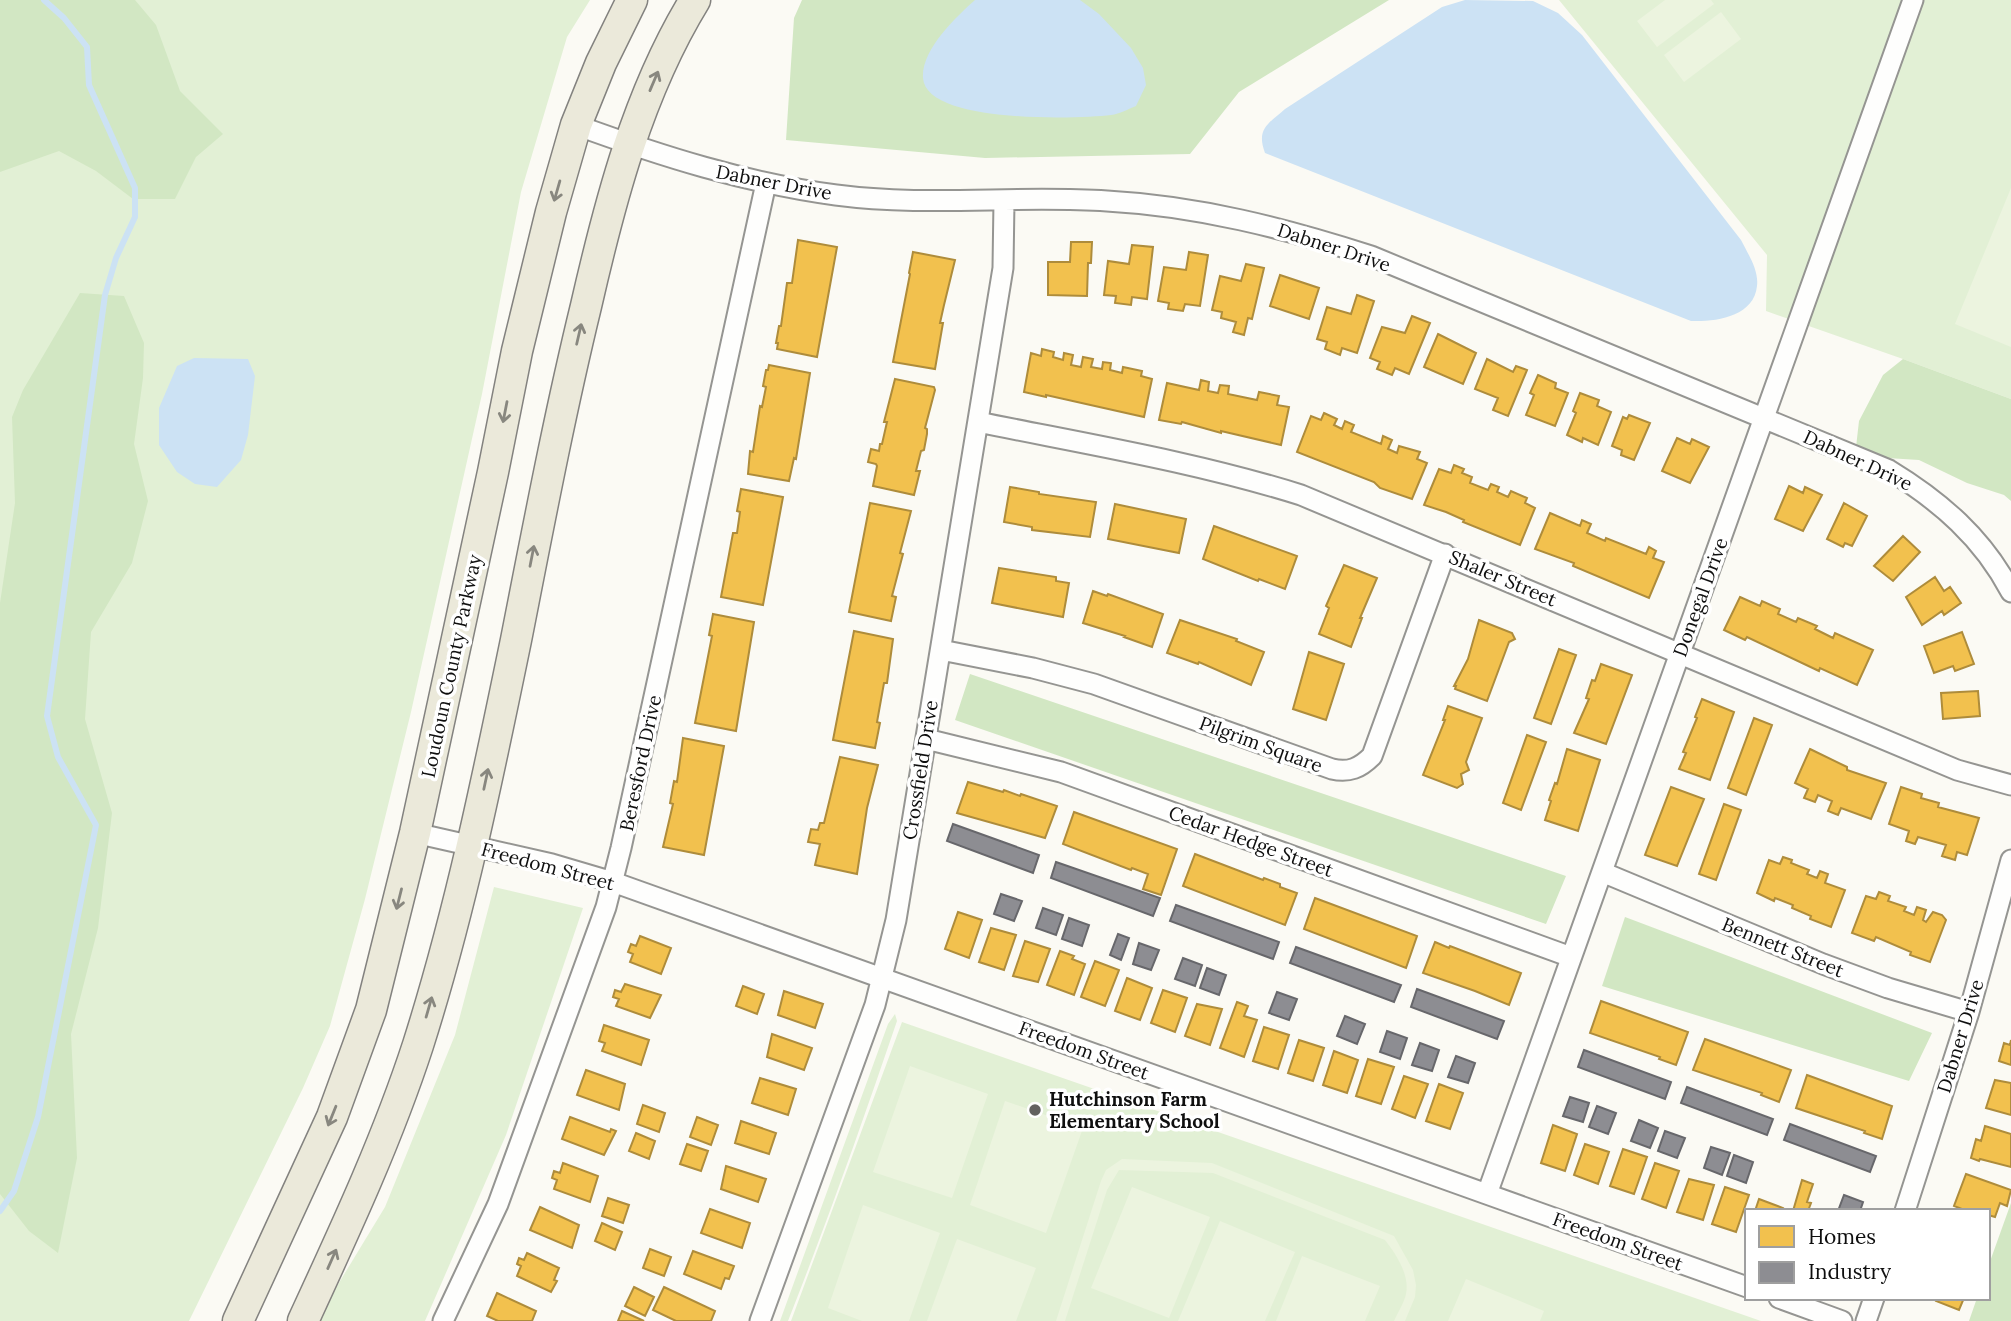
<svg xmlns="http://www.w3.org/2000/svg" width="2011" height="1321" font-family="Lora,serif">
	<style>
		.green { fill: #e2f0d5 }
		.forest { fill: #d2e7c3 }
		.pitch { fill: #ecf4df }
		.water { fill: #cce2f4 }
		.homes { fill: #f2c14e; stroke: #ae8c3b; stroke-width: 2 }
		.industry { fill: #8d8d92; stroke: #67676b; stroke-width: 2 }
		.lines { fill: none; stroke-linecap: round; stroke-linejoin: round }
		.stream { stroke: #cce2f4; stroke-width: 6 }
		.minor-casing { stroke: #959592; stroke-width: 23 }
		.primary-casing { stroke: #83827f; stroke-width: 33 }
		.minor { stroke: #fefefd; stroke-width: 19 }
		.primary { stroke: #ebe9da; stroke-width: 30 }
		.oneway { stroke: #88877f }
		.poi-dot { fill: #62615f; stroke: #fff; stroke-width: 2.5 }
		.labels { text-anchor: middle; stroke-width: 7; stroke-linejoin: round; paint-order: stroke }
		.street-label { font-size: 19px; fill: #0f0f0f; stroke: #fff }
		.poi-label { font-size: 19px; font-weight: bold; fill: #0f0f0f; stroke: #fff; text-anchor: start }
	</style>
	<rect width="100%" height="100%" fill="#fbfaf4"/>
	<!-- green -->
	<path class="green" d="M0 0H590L567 37 521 192 482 394 411 712 365 899 330 1026 303 1088 189 1321H0Z
		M1559 0H2011V399L1903 359 1766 311 1767 255Z
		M494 887 583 908 506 1135 425 1321H320L331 1296 385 1207 455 1035Z
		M895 1014 897 1021C863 1121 827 1222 788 1321H780L888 1024Z
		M902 1022 1761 1321H791Z"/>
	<!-- forest -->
	<path class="forest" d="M0 0H135L156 25 180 91 223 134 196 157 175 199H133L96 171 59 151 0 172Z
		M802 0H1389L1239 92 1190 154 985 158 786 140 794 18Z
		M80 293 124 296 144 343 143 378 134 444 148 501 132 563 91 632 85 719 112 813 98 928 71 1034 77 1158 58 1253 29 1231 0 1194V603L15 503 12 417 23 390Z
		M1903 359 2011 399V501L2004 495 1967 483 1919 460 1855 456 1859 421 1883 375Z
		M970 674 1566 876 1546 924 955 720Z
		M1625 917 1932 1033 1909 1081 1602 986Z
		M2011 1203V1321H1969L1977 1298H1988V1267Z"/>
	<!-- pitch -->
	<path class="pitch" d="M1665 0H1711L1714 4 1657 47 1637 21Z
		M1721 12 1741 39 1684 82 1664 55Z
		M2011 188V347L1955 324Z
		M910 1066 988 1094 952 1198 873 1172Z
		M1005 1101 1083 1128 1046 1233 970 1205Z
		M1122 1159 1212 1163 1394 1236 1413 1270 1416 1285 1415 1297 1405 1321H1394C1398 1312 1404 1303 1406 1294 1410 1275 1396 1254 1385 1240L1213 1173 1119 1170 1107 1190 1065 1321H1056L1101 1181 1106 1170Z
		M1132 1187 1210 1217 1169 1318 1091 1288Z
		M863 1205 940 1233 909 1321H862L828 1308Z
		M1220 1221 1295 1252 1265 1321H1178Z
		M957 1239 1036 1268 1016 1321H927Z
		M1302 1256 1380 1286 1365 1321H1276Z
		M1466 1279 1544 1311 1540 1321H1448Z"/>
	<!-- water -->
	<path class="water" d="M975 0H1080L1099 14 1131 48 1143 68 1146 85 1136 106C1128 109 1120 114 1111 115 1078 119 926 124 923 78 921 50 956 17 975 0Z
		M1465 0 1533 1 1558 13 1582 35 1741 240C1748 254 1759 270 1757 286 1754 317 1715 322 1691 321L1265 153C1256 129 1268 124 1285 109L1442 7Z
		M194 358 248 359 255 376 248 435 241 460 217 487 195 484 177 472 159 445V408L177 366Z"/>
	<!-- homes -->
	<path class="homes" d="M798 240 837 247 817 357 777 349 778 343H776L779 326H781L787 283H792Z
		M1071 242H1092L1091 263H1088L1087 296 1048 295V262H1070Z
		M1132 245 1153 247 1147 299 1132 297 1131 305 1115 303 1116 296 1104 295 1108 261 1129 264Z
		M913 252 955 260 944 305 940 323H943L935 369 893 362 910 274 909 273Z
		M1189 252 1208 255 1200 306 1185 304 1183 311 1168 309 1169 303 1158 301 1164 267 1186 270Z
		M1246 264 1264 268 1252 319 1248 318 1244 335 1233 332 1236 322 1221 318 1222 312 1212 310 1220 276 1241 281Z
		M1280 275 1319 288 1309 319 1270 306Z
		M1357 295 1374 301 1357 353 1342 348 1340 355 1325 349 1327 342 1317 339 1327 307 1351 314Z
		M1412 316 1430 323 1409 374 1395 368 1392 375 1377 369 1380 362 1370 358 1382 327 1405 333Z
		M1438 334 1476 353 1463 384 1424 367Z
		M1042 349 1054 352 1053 357 1063 360 1064 353 1073 355 1071 365 1081 367 1083 357 1093 359 1091 367 1102 369 1103 362 1111 363 1110 370 1122 373 1123 367 1142 371 1141 376 1152 379 1144 417 1046 395V397L1024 392 1031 353 1041 356Z
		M1487 359 1513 372 1516 366 1527 370 1508 416 1493 410 1498 398 1475 389Z
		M769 365 810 373 796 459 794 458 789 481 748 474 750 451 753 452 760 406 762 407 766 387 763 386 766 370H768Z
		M1538 375 1556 383 1555 388 1568 393 1555 426 1526 415 1534 395 1530 393Z
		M895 379 934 387 935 390 925 428 927 429V434L924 450 921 451 916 471H920L914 495 873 486 877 466 876 464 868 462 871 449 879 451 880 444H882L887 422H884Z
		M1201 380 1209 382 1208 391 1218 393 1220 385 1229 386 1228 394 1257 400 1259 392 1279 396 1277 405 1289 407 1281 445 1221 431V433L1182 422 1181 424 1159 420 1167 383 1199 390Z
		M1580 393 1599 400 1597 406 1611 412 1598 445 1583 438 1582 442 1567 435 1576 413 1573 411Z
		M1324 413 1337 419 1334 425 1342 429 1345 421 1354 425 1351 432 1381 444 1383 436 1392 440 1388 449 1397 453 1399 446 1420 452 1417 459 1427 463 1412 499 1380 488 1374 482 1297 452 1311 416 1321 420Z
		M1629 415 1650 423 1634 460 1621 455 1622 450 1612 446 1623 417 1627 419Z
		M1677 438 1690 444 1692 439 1709 447 1690 483 1662 471Z
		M1454 465 1464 469 1462 473 1472 477 1470 483 1488 490 1491 484 1499 487 1497 492 1508 497 1511 491 1527 498 1525 503 1535 508 1520 545 1463 522 1464 520 1446 512 1424 505 1439 469 1451 473Z
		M1789 486 1803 493 1805 487 1822 495 1803 531 1775 519Z
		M1010 487 1039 492V494L1096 502 1090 537 1032 530V527L1004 522Z
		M741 489 783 497 763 605 721 597 733 533H737L740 512 737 511Z
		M870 503 911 511 900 553 903 554 892 596 896 597 891 621 849 612Z
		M1844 503 1867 516 1852 546 1845 543 1843 547 1827 539Z
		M1115 504 1186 519 1179 553 1108 539Z
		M1550 513 1580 526 1582 520 1591 524 1587 533 1605 541 1606 538 1646 554 1649 547 1656 551 1653 558 1664 562 1649 598 1573 566 1574 563 1535 549Z
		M1214 526 1297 556 1285 589 1259 579 1258 581 1203 559Z
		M1903 536 1920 552 1893 581 1874 566Z
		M1344 565 1377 578 1360 618H1362L1351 647 1319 634 1329 608 1326 606Z
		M999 568 1056 577V581L1069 583 1063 617 992 603Z
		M1935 577 1944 591 1950 587 1961 603 1944 615 1942 611 1922 625 1906 597Z
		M1093 591 1107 596 1108 594 1163 614 1152 647 1124 637 1125 636 1083 623Z
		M1740 597 1760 606 1762 601 1780 609 1778 614 1796 622 1798 618 1817 626 1815 629 1833 638 1835 633 1873 650 1857 685 1820 668 1819 671 1747 637 1745 640 1724 630Z
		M713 614 754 622 736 731 695 723 712 636 709 635Z
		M1180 620 1237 639 1236 641 1264 652 1251 685 1199 662 1198 664 1167 653Z
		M1479 620 1512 633 1515 639 1509 642 1487 701 1455 689 1456 686H1454L1468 659Z
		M854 631 893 639 887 683H884L877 722 880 723 875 748 833 740Z
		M1962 632 1974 664 1955 671 1953 666 1934 673 1924 646Z
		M1559 649 1576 655 1551 724 1534 718Z
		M1309 652 1344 664 1326 720 1293 709Z
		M1601 664 1632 675 1606 744 1574 733 1589 699 1586 698 1592 680 1595 681Z
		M1978 691 1980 716 1943 719 1941 693Z
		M1702 699 1734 712 1710 780 1679 769 1686 753 1683 752 1697 718 1695 717Z
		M1448 706 1482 718 1466 762 1469 770 1461 774 1463 784 1457 788 1423 775 1445 720H1443Z
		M1754 718 1772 725 1746 795 1728 788Z
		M1527 735 1546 742 1521 810 1503 803Z
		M683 738 724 746 704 855 663 847 673 804 670 803 674 781 677 782Z
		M1567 749 1600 760 1578 831 1545 820 1551 801 1549 800 1555 783 1557 784Z
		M1810 749 1847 767V770L1886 783 1871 819 1841 808 1838 815 1828 811 1832 801 1818 795 1815 802 1804 798 1808 789 1795 783Z
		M840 757 878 765 867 808 857 874 815 865 820 844 808 842 811 829 818 830 820 823H824Z
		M968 782 1003 792 1004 790 1020 796 1021 794 1057 806 1045 838 957 813Z
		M1671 787 1704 799 1677 866 1645 855Z
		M1901 787 1922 794 1921 798 1939 803 1938 807 1979 818 1967 855 1957 852 1955 860 1942 856 1946 845 1918 837 1915 844 1906 841 1909 831 1889 824Z
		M1724 804 1741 810 1716 880 1699 874Z
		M1074 812 1177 849 1161 895 1143 889 1148 874 1132 868 1131 870 1063 844Z
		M1195 854 1263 880 1264 878 1280 884V887L1297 893 1285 925 1183 886Z
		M1783 857 1792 860 1791 863 1809 870 1807 874 1817 878 1820 871 1828 874 1825 883 1845 890 1831 927 1810 919 1811 916 1792 908 1793 905 1775 898 1774 901 1757 893 1769 860 1780 864Z
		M1879 892 1890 896 1888 901 1906 907 1904 911 1914 915 1917 907 1926 910 1923 920 1926 922 1933 912 1942 915 1946 920 1930 962 1910 955 1911 952 1876 937 1874 941 1852 933 1866 896 1876 899Z
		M1315 898 1417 936 1406 968 1304 929Z
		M958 912 982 920 969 958 945 949Z
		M991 928 1016 935 1004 970 979 962Z
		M640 936 671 948 661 974 630 962 633 954 628 952 631 944 636 946Z
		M1025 941 1050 949 1038 982 1013 976Z
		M1435 942 1449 948 1450 946 1521 973 1509 1005 1475 991 1423 973Z
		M1060 951 1074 956 1072 959 1085 964 1074 995 1047 985Z
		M1095 961 1119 970 1105 1006 1081 997Z
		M1127 978 1152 988 1140 1020 1115 1011Z
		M625 984 661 995 650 1018 616 1006 619 999 613 997 615 990 621 992Z
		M743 986 764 994 757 1014 736 1006Z
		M1163 990 1187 998 1175 1032 1151 1023Z
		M784 991 823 1004 815 1028 778 1015Z
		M1601 1001 1688 1032 1676 1065 1659 1059 1660 1057 1590 1033Z
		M1237 1002 1248 1006 1244 1016 1257 1020 1244 1057 1220 1048Z
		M1197 1004 1222 1009 1210 1045 1185 1036Z
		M604 1025 649 1040 641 1065 602 1051 605 1043 599 1041Z
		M1264 1027 1289 1035 1278 1069 1253 1061Z
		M772 1034 812 1048 804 1070 767 1057Z
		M1705 1039 1791 1070 1779 1102 1761 1095 1762 1093 1693 1070Z
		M1299 1040 1324 1048 1313 1081 1288 1073Z
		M2011 1040V1065L1999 1061 2004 1043 2010 1045Z
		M1334 1051 1358 1060 1347 1093 1323 1085Z
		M1368 1059 1394 1067 1381 1104 1356 1096Z
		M586 1070 625 1084 619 1110 577 1095Z
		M1807 1075 1892 1106 1882 1139 1864 1133 1865 1131 1796 1108Z
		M1404 1076 1428 1084 1415 1118 1392 1109Z
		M760 1078 796 1089 788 1115 752 1103Z
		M1995 1080 2011 1083V1115L1986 1108Z
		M1439 1084 1463 1093 1450 1129 1426 1121Z
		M643 1105 665 1113 659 1132 637 1124Z
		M570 1117 610 1132 611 1129 616 1131 604 1155 562 1139Z
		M697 1117 718 1125 711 1145 690 1137Z
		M741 1121 776 1133 769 1154 735 1143Z
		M1553 1125 1577 1134 1565 1171 1541 1163Z
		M1985 1126 2011 1134V1167L1980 1159 1979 1161 1971 1158 1976 1139 1981 1141Z
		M636 1133 655 1141 649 1159 629 1151Z
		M687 1144 708 1151 701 1171 680 1164Z
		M1585 1144 1609 1152 1598 1184 1574 1175Z
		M1623 1149 1647 1157 1634 1194 1610 1186Z
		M563 1163 598 1176 590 1202 554 1189 557 1180 552 1178 554 1171 560 1173Z
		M1655 1163 1679 1171 1666 1208 1642 1199Z
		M726 1166 766 1179 758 1202 721 1189Z
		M1966 1174 2011 1190 2007 1206 2000 1203 1995 1217 1988 1215V1211H1967L1954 1206Z
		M1689 1179 1714 1185 1703 1220 1677 1212Z
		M1802 1180 1813 1184 1807 1202 1811 1203 1808 1211H1793Z
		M1725 1187 1749 1195 1736 1232 1712 1224Z
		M608 1198 629 1205 623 1223 602 1216Z
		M1759 1199 1783 1208 1782 1211H1755Z
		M540 1207 579 1225 572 1248 530 1230Z
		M710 1209 750 1223 742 1248 701 1233Z
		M602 1223 622 1232 615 1250 595 1241Z
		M650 1249 671 1257 664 1276 643 1268Z
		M693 1251 734 1266 729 1279 725 1278 721 1289 684 1274Z
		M527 1253 559 1268 554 1280 557 1281 551 1292 517 1276 521 1266 517 1264 519 1258 524 1260Z
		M634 1287 654 1297 645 1316 625 1306Z
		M664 1287 715 1311 711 1321H676L653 1310Z
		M497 1293 536 1311 532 1321H498L487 1316Z
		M1937 1298H1964L1959 1310 1936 1301Z
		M622 1311 644 1321H618Z"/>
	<!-- industry -->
	<path class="industry" d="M953 824 1039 855 1033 873 947 841Z
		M1056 862 1160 898 1153 916 1051 878Z
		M1001 894 1022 901 1014 921 994 914Z
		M1176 905 1279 942 1273 959 1170 921Z
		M1043 908 1063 915 1056 935 1036 928Z
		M1069 918 1089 925 1082 946 1062 939Z
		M1118 934 1129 938 1121 960 1110 955Z
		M1139 943 1159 950 1151 970 1133 964Z
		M1296 947 1401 985 1394 1002 1290 963Z
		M1183 958 1202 965 1195 986 1175 979Z
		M1207 968 1226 975 1219 995 1200 988Z
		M1417 989 1504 1021 1497 1039 1411 1007Z
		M1277 992 1297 999 1289 1020 1269 1013Z
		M1345 1016 1365 1024 1357 1044 1337 1036Z
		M1387 1031 1407 1038 1400 1059 1380 1052Z
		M1420 1043 1439 1050 1432 1071 1412 1065Z
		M1584 1050 1671 1082 1665 1099 1578 1067Z
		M1456 1056 1475 1063 1468 1083 1448 1077Z
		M1687 1087 1773 1119 1767 1135 1681 1103Z
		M1570 1097 1589 1103 1583 1122 1563 1116Z
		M1597 1106 1616 1113 1608 1134 1589 1127Z
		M1639 1120 1658 1128 1650 1148 1631 1141Z
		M1790 1124 1876 1156 1870 1172 1784 1140Z
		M1665 1131 1685 1138 1677 1158 1658 1151Z
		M1711 1147 1730 1153 1722 1175 1704 1168Z
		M1734 1155 1753 1162 1746 1183 1727 1176Z
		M1844 1195 1863 1202 1860 1211H1838Z"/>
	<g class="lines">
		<!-- stream -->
		<path class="stream" d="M0 1211 14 1191 38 1117 96 825 58 757 47 716 105 295 116 258 135 217V188L89 85 87 47 64 18 44 0"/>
		<!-- minor casing -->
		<g class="minor-casing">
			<path id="minor" d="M576 125C661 156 746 183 836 195 927 207 1016 195 1107 201 1198 206 1284 228 1371 256L1889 470C1940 501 1983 538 2011 592
				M978 422C1086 444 1196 462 1301 495L1957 770 2011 785
				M941 650 1033 668 1094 684 1332 769C1349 773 1360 768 1372 756L1445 554
				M926 739 1061 772 1571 957
				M415 833 552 864 613 882 1747 1287
				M1602 872 1823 964 1888 988 1969 1012
				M1487 1194 1913 0
				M1905 1211 1969 1012 2011 860
				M1779 1298 1842 1321
				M443 1321 498 1204 606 907 621 848 766 183
				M760 1321 875 1005 896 920 1003 268 1004 201
				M1866 1321 1874 1298"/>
		</g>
		<!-- primary casing -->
		<g class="primary-casing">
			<path id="primary" d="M238 1321 332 1117 371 1010 415 833 493 472 517 351 551 212 576 125 601 63 632 0
				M303 1321C345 1230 387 1140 418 1045 460 913 488 776 516 640 538 528 559 417 586 306 610 201 638 93 695 0"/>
		</g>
		<!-- minor -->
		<use href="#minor" class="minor"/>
		<!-- primary -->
		<use href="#primary" class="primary"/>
	</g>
	<!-- one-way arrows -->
	<defs><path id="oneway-shaft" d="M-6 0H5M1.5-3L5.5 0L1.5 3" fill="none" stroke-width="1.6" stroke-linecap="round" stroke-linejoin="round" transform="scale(1.75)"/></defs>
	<g class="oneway">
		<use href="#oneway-shaft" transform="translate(654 81) rotate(-67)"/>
		<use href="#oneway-shaft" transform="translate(557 191) rotate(106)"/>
		<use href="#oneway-shaft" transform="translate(579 334) rotate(-77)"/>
		<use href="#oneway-shaft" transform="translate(505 412) rotate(101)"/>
		<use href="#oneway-shaft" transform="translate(532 556) rotate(-79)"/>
		<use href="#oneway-shaft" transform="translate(486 779) rotate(-78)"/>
		<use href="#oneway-shaft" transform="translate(399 899) rotate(104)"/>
		<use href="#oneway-shaft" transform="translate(429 1007) rotate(-74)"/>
		<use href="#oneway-shaft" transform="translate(332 1116) rotate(112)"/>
		<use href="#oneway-shaft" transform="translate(332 1259) rotate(-66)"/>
	</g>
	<!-- markers -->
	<circle class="poi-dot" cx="1035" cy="1110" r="7"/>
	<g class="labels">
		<!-- street labels -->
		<g class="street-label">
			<text transform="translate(774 182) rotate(11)" y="7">Dabner Drive</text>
			<text transform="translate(1334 247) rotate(18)" y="7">Dabner Drive</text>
			<text transform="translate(1858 460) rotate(25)" y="7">Dabner Drive</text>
			<text transform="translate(1503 578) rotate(23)" y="7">Shaler Street</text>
			<text transform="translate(1700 597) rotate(-70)" y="7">Donegal Drive</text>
			<text transform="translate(451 666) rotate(-78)" y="7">Loudoun County Parkway</text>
			<text transform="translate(1261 744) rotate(20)" y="7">Pilgrim Square</text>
			<text transform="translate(640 763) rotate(-78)" y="7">Beresford Drive</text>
			<text transform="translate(920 770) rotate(-81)" y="7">Crossfield Drive</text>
			<text transform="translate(1251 841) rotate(20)" y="7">Cedar Hedge Street</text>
			<text transform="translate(548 866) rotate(15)" y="7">Freedom Street</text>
			<text transform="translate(1783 947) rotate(22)" y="7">Bennett Street</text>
			<text transform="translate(1960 1036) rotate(-73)" y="7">Dabner Drive</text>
			<text transform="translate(1084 1050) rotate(20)" y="7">Freedom Street</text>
			<text transform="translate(1618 1241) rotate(20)" y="7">Freedom Street</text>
		</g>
		<!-- poi labels -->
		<g class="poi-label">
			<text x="1049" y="1106">Hutchinson Farm<tspan x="1049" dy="22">Elementary School</tspan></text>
		</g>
	</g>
	<!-- legend -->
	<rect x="1745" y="1209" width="245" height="91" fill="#ffffff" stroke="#9f9f9f" stroke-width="2"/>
	<rect x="1759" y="1226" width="35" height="21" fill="#f2c14e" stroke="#9f9f9f" stroke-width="2"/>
	<text x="1808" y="1244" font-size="21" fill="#0f0f0f">Homes</text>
	<rect x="1759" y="1262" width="35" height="21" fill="#8d8d92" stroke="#9f9f9f" stroke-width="2"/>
	<text x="1808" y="1279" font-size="21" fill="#0f0f0f">Industry</text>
</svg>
